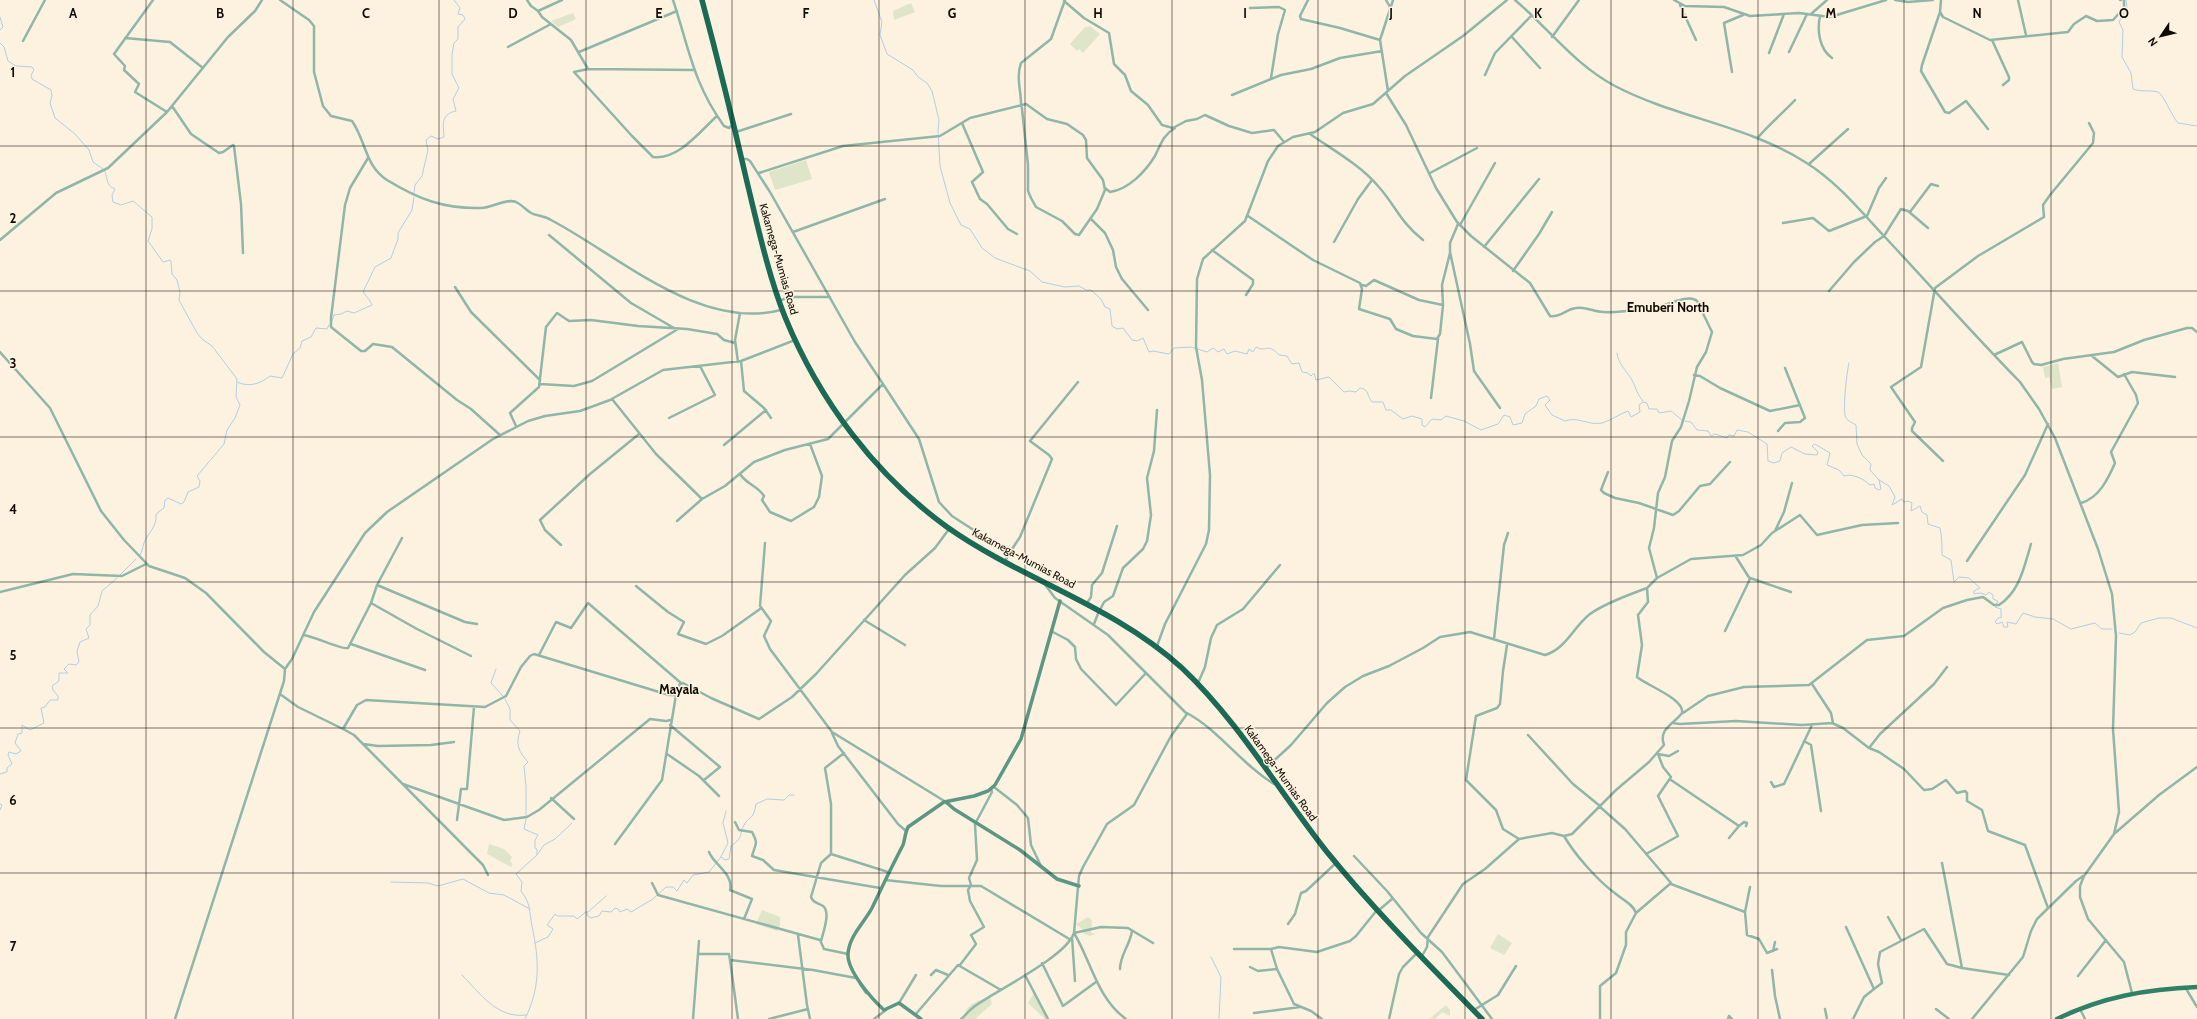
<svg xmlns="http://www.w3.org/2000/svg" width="2197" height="1019" font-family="Cabin,sans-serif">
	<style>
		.green { fill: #dee5c8 }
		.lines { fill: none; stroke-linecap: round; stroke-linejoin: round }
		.stream { stroke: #b1cee4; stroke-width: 1 }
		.street { stroke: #8fb6a8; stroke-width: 2.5 }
		.secondary { stroke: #5b9783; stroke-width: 3.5 }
		.primary { stroke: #2f8169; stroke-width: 4.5 }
		.highway { stroke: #1b6a55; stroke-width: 5.5 }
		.grid { fill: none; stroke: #0f0b04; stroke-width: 1; stroke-opacity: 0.55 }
		.labels { text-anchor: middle; stroke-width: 3; stroke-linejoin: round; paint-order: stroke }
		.street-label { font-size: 11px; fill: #0f0b04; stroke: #fdf2df }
		.quarter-label { font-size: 13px; font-weight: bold; fill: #0f0b04; stroke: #fdf2df }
		.grid-label { font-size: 13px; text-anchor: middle; font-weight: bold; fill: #0f0b04; stroke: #fdf2df; stroke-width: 3; stroke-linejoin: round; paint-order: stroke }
	</style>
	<rect width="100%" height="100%" fill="#fdf2df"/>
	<!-- green -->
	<path class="green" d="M911 3 915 12 894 20 893 11Z
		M573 13 576 19 558 27 551 21Z
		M1090 26 1100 34 1083 53 1079 49 1077 51 1070 44 1085 27Z
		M806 160 812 179 775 190 769 172Z
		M2058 363 2062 387 2052 389 2049 377 2045 378 2043 367Z
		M489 844 504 849 512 857 510 861 513 864 511 867 487 854Z
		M762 910 780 917V925L777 931 756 924Z
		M1088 917 1092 920 1091 932 1095 934 1090 936 1084 934 1082 929 1076 924Z
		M1498 934 1512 943 1504 955 1490 948Z
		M1034 993 1048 1019H1045L1028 1003Z
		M990 997 992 1004 975 1019H963C967 1003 975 1002 990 997Z
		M1446 1005 1450 1010V1016L1442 1012 1435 1019H1429Z"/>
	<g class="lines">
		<!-- stream -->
		<path class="stream" d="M874 0 882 22 880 35 887 54 913 70 918 77 927 83 932 91 939 120 938 131 940 166 950 203 961 225 970 229 982 248 995 258 1030 271 1042 282 1065 287 1079 286 1086 290H1091L1101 299 1105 307 1110 309 1112 326 1117 329 1123 328 1132 340 1137 341 1143 338 1149 352 1153 351 1169 354 1174 348 1191 347 1207 352 1213 348 1218 352 1224 349 1227 354 1235 351 1247 354 1249 349 1253 352 1256 347C1266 353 1267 342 1279 355L1287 356 1292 364 1299 363 1302 372 1308 373 1311 376 1314 373 1316 380 1329 377 1344 392 1349 391 1356 392 1360 388C1369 389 1367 396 1372 402H1383L1386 410H1391L1403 419 1412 416 1422 419V425L1425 427 1432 419 1441 420 1446 416 1464 421 1481 430 1498 424 1504 415 1510 417 1513 425 1522 423 1525 414 1536 406 1539 399 1547 396 1550 400 1545 405 1552 415 1565 421C1577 416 1590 426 1602 423 1612 420 1619 414 1628 411L1631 417 1640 412 1639 405 1643 402 1647 403 1649 409H1657L1659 413 1671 411 1682 420
			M2126 0 2127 7 2119 22 2123 30 2122 57 2131 73 2133 89C2140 92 2150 90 2158 92 2164 95 2171 115 2178 123L2197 126
			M0 17 3 27 0 30
			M0 43 4 47 8 61 16 66 32 67 34 70 31 75 32 79 51 90 52 96 50 103 55 118 75 134 89 150 93 162 103 169C109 176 104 185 115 189L112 195 113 202 121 205 133 201 152 217V229L148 241 163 262 170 260 171 262 172 274 177 280 180 292 179 300 197 333 202 339 212 346 234 375 237 379 236 397 240 405 235 418 227 430 224 444 197 476 200 481 199 487 188 492 184 502 181 504 168 498 165 500 164 508 156 514C157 528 148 532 144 543 142 548 143 551 140 555
			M414 193 415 185 422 176 428 150 426 140 431 136 438 139 444 137C443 124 441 114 456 111L453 99 459 88 452 74V54L454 43 458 39V27L465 19 463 15 458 14 460 8 454 0
			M332 321 334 315 341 314 347 311 354 313 372 305 370 301 363 292 375 267 391 258 398 239V233L412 210 414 197
			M1617 353C1618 364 1627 371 1632 380 1636 388 1637 394 1643 401
			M1849 363C1847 370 1842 413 1846 418 1848 421 1853 423 1856 425L1857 444 1862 455 1871 464 1870 470 1879 480 1889 486 1895 497 1892 505 1902 499 1904 502 1908 501 1912 503 1911 511 1920 506 1922 512 1927 515 1928 524 1940 528C1942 538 1942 545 1942 555L1951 560 1954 582 1959 577 1969 578 1980 588 1974 591V594L1981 593 1986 595 1989 592 1993 595V599L1998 601 1995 607 2001 609V618H1998L1995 622 1997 624 2002 622 2004 627H2008L2007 622 2016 624 2023 613 2035 617 2053 619 2071 629 2095 623 2102 629H2112
			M237 382C250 388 261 383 270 376L282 378 293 354 300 348 302 341 311 337 316 328 327 329 329 325
			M1685 421 1691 422 1697 430 1708 431 1711 436 1715 434 1727 438 1729 435 1734 436 1737 430 1748 432 1767 444 1768 461 1774 463 1780 461 1782 453 1791 447 1805 454 1817 455 1818 452 1812 446 1815 444 1830 453 1827 465 1839 470 1844 476C1852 473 1864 479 1870 485L1874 484 1875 488 1879 490 1881 489 1879 480
			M120 575 136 559
			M2119 633 2130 635 2135 632 2141 623 2159 618H2171L2197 628
			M496 669 491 683 503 696
			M505 699 510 709V720L520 731C515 745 519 752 528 762L524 766 526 786V816
			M0 774 7 772V768L12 764 8 755 9 752 16 754 21 751 15 743 18 734 22 733V725L30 730 44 723 41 708 45 707 50 700H58V696L53 690 52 686 59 681V673H68L64 669 69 664 76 665 79 662 77 651 80 642 89 638 86 629 90 625V615L98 606 102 591 117 578
			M0 804 2 805 0 810
			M537 855 544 845 555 839 572 823
			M721 857 728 843 723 823 726 811
			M391 882 428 883 438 886 463 879 489 893 504 895 530 909
			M587 913 606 896
			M535 943 548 937 553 929 547 925 555 914 557 916H574L577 919 587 911V915L591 918 599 916 602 911 611 912 615 908 618 909 620 912 627 909 631 912 653 899 666 887H673L677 891 684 880 687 883 693 875 709 872 721 857 725 860 729 859 731 846C745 836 738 835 744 825 751 814 753 821 756 804L767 799 784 800 789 795H794
			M1211 957 1221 977 1219 1019
			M462 975C480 993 497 1019 526 1015
			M525 1019C541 986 539 960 532 926 529 910 531 904 521 891L522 882 516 874 537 855V849L535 848V840L538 835 524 829 526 819"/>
		<!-- street -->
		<path class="street" d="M153 0 114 54 125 66 124 70 139 84 135 92 167 112
			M280 0 309 20 314 26V72L323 106 331 116 352 121C366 141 365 166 387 180 418 199 444 209 481 208 492 208 506 198 516 202 522 205 526 210 531 213 537 216 545 216 551 220 618 255 699 331 781 310
			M527 0 531 6 538 11 562 0
			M673 0C689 48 693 83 724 126L729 128 733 124
			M1308 0 1300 16 1301 19 1340 28 1380 40 1388 91
			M1386 0 1390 7
			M1515 0C1549 29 1575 65 1615 86 1676 118 1747 125 1805 162 1836 181 1859 209 1883 235 1929 284 1973 334 2020 382L2039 409 2055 438 2098 549 2112 594 2116 636 2113 729 2119 812 2114 834 2084 876 2080 886V897L2088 919 2124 962 2132 993
			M1674 0 1685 6 1724 7 1750 16 1799 13 1830 17 1886 0
			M1895 0 1908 2 1933 0
			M1941 0 1940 12 1943 17 1990 40 2068 32 2074 24 2086 16 2097 21 2113 20 2124 8V0
			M2018 0 2026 35
			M2120 0H2121
			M1064 1 1084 18 1109 33 1114 64 1125 75 1131 91 1148 105 1162 125 1173 128 1186 121 1197 119 1205 115 1229 126 1252 133 1274 130 1284 142
			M1680 5 1696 40
			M1250 8 1279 7 1285 10 1278 34 1271 78
			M538 11 542 17 571 40 588 69
			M1940 12 1922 65 1921 71 1945 112 1949 113 1966 101 1988 129
			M1811 14 1827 0
			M1820 16C1817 30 1819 49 1832 58
			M1512 37 1540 68
			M1552 37 1579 0
			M125 38 170 42 203 68
			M1380 40 1393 0
			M1992 40 2009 77V80L2003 85
			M23 41 45 0
			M508 47 551 24
			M579 52 677 11
			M1789 52 1807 14
			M1769 53 1784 14
			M694 70 588 69 574 72 632 136 653 157C679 160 700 131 717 116
			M1732 72 1724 23 1743 15
			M1485 75 1495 53 1531 16
			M1386 93 1406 125 1436 188 1457 222 1471 236 1530 283 1550 316C1560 318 1566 309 1576 308 1585 306 1594 312 1603 312 1619 313 1637 310 1653 308 1664 307 1688 293 1697 301L1712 332 1706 352 1697 367 1689 401 1681 427 1672 441 1665 477 1658 493 1654 528 1649 548 1657 578 1647 588 1648 602 1638 615 1642 645 1637 677C1646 685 1685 699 1682 713 1674 724 1658 729 1664 745L1649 762 1616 790 1572 834 1564 836 1552 833 1519 839 1485 869 1463 884 1428 937 1427 947 1422 956
			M1232 95 1281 75 1311 69 1340 58 1382 51
			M172 106 191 134 219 153 223 152 233 145 234 146 241 204 243 253
			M962 123 983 172 972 182 980 199 987 204 1008 229 1017 234
			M736 132 791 114
			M1310 134C1333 150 1360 165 1378 186 1396 206 1400 222 1423 240
			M1758 138C1759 134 1789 107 1795 100
			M368 158 350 188 345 205 331 318V327L361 351H365L373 344 392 347 457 400 471 409 500 435
			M1809 164 1848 129
			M759 173 843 146 940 136 970 118 1026 104 1047 119 1067 124 1083 135 1086 140 1087 158 1103 180 1105 190 1097 209 1079 235 1075 234 1062 221 1036 207 1031 198 1028 191V165L1022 109C1022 108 1022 106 1021 104 1021 91 1016 76 1021 63L1051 39 1065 0
			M1430 173 1477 148
			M1105 188 1110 192C1129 189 1145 172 1155 156 1161 144 1163 135 1175 128
			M1910 212 1931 184 1938 186
			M1248 216 1313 260 1360 283 1362 289 1359 309 1390 319 1396 329 1413 336 1437 339 1440 334 1443 305
			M1091 219 1105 233 1113 250 1116 267 1122 279 1148 310
			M1783 223 1813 218 1829 231 1867 216 1879 188 1886 178
			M1458 224 1450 243V252L1470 344 1474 371 1500 408
			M1460 225 1495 163
			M793 232 885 199
			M549 235 631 303 674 328
			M0 240 56 193 108 168 167 112 228 37 255 11 262 0
			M1334 242 1358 199 1372 180
			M1484 247 1539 179
			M1212 250 1253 280V284L1246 295
			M1513 271 1539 234 1552 212
			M1362 285 1366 286 1374 280 1419 300 1443 305 1442 285 1450 253
			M455 287 471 312 540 380
			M1829 291 1854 262 1875 242 1884 236 1901 209 1908 211 1928 228
			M779 301 789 297H830
			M0 352 50 408 101 511 124 540 149 566 185 578 206 593 264 652 285 669
			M1994 355 2022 342 2032 362 2034 364 2041 365 2063 359 2114 352 2144 340 2187 328H2192L2197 332
			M2092 356 2118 377 2132 372 2175 377
			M741 361 744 391 764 408 771 418
			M738 362 735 340 740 313
			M1694 375 1700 376 1720 388 1770 411 1800 405
			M540 384 574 386 592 381 678 329
			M883 384 919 439 939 502 952 516 1006 551 1008 555 1005 562
			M1431 398 1438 339
			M612 399 656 454 702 499
			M669 418 715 395 700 366
			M516 426 510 413 539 387 546 327 557 313 569 321 591 320 638 326 687 329 717 334 724 340 735 343
			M1778 431 1785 423 1800 422 1805 418 1785 368
			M724 445 766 410
			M1943 461 1912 431V428L1915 422 1891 387 1921 367 1935 288 1978 256 2044 217 2043 205 2050 195 2093 143 2094 133 2089 123
			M1608 472 1601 490 1604 493 1615 498 1639 503 1673 515 1679 511 1700 486 1710 484 1730 462
			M740 474C746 484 758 486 764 496L762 500 770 512 791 521 814 507 819 497 822 476 810 444
			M2081 503C2099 498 2108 479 2115 463L2111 452 2138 403 2136 395 2124 374
			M677 521 702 499 725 486 754 462 785 450 828 439 883 384 855 342 770 192 750 161 747 159H742
			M1775 531 1784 512 1792 483
			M765 543 760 606 771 621 764 636 770 649 832 732 946 802
			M561 545 545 530 540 520 590 474 639 434
			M1008 555 1020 537 1052 459 1049 455 1030 441 1078 382
			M1967 561 2025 475 2048 424
			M1657 578 1691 559 1743 555 1761 545 1772 533 1800 515 1817 535 1862 525 1898 523
			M1750 578 1791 592
			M377 585 402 538
			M636 586 668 612 684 622 678 634 706 644 722 636 760 609
			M0 592 73 574 122 576 146 564
			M371 603 417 629 471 656
			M1087 603 1091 597 1092 585 1102 573 1117 526
			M1100 610 1104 602 1113 596 1123 568 1143 549 1147 541 1151 515 1147 478 1154 451 1157 410
			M864 620 905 645
			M1094 624 1099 611
			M1051 631 1068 640 1075 647 1076 659 1081 669 1116 705 1146 673
			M1725 631 1750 579 1736 557
			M303 635C314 636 342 650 348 648L371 603 377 585 465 622 477 624
			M1494 639 1504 545 1508 533
			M351 644 425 670
			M1507 645 1503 671 1500 704 1497 708 1476 716 1466 780 1496 810 1503 829 1519 839
			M1157 646 1165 624 1206 544 1209 530 1210 475 1202 380 1196 347 1197 279 1203 259 1245 221 1268 161 1278 146 1293 137 1315 132 1343 113 1373 104 1405 76 1463 36 1507 0
			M539 655 556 622 571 628 588 603 681 683
			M1198 683 1205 667 1211 638 1217 625 1243 609 1280 565
			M1812 684 1831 713 1833 723
			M280 694 298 707 343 729 357 705 366 700 485 707 506 696 521 667 530 656 534 654 669 695H676L680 684 683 683 711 698 759 719 792 697 816 674 905 575 935 548 949 529
			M1187 713C1220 731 1242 765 1274 784
			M1683 713 1708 696 1744 687 1809 685 1867 640 1904 636 1943 608 1967 600 1983 597 1994 605H1999C2020 591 2024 567 2031 544
			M1673 723 1680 724 1736 721 1802 725 1832 723 1843 728 1869 748 1880 734 1934 684 1947 667
			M670 725 720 767 704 780
			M343 729 354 735 474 856 483 865 488 875
			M832 733 838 746 898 824 906 831
			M1528 735 1573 784 1600 806
			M1804 741 1811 745 1821 811
			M363 744 378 746 431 745 454 742
			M1869 748 1879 752 1904 769 1924 790 1932 789 1946 780 1957 793 1965 791 1967 793V801L1982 810 1988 831 2025 845 2048 908
			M844 753 825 768 831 804V854L888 872
			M667 754 699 776 719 796
			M1658 754 1669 756 1678 751
			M1266 768 1291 745 1327 703 1345 687 1363 676 1389 666 1423 648 1440 637 1470 632 1545 655C1566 649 1574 626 1590 614 1607 602 1629 595 1647 588
			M1671 780 1739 826 1729 838
			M1771 782 1774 787 1784 784 1812 725
			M403 784 504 820 527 817 539 810 650 719 666 721 671 720
			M994 787 1017 805 1028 818 1031 845 1041 866
			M551 798 574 819
			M1599 806 1625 829 1671 883 1636 913
			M457 820 461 789H467L474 707
			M735 822 739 830 752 832C759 845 755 844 752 856L763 860 774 870 880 888
			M1739 826 1744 822 1747 823 1746 826
			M2114 834 2159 795 2197 767
			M1564 836C1575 855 1598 881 1616 894 1623 900 1633 904 1636 913L1626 932V945L1616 973 1600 986V1019
			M615 844 662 780 676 695
			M709 852C714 865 734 874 730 890L752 899 744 919
			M1646 854 1678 836 1658 796 1671 777 1663 767 1658 754
			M1354 856 1387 891 1421 933 1442 952 1492 1019
			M1942 863 1962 968 2009 975
			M885 880 941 886H981L1071 940
			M652 883 658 895 820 940 824 949 848 954
			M1671 884 1745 912
			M1750 887 1745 912 1747 935 1759 939 1767 953 1777 949
			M1379 910 1392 899
			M1888 917 1901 940
			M1288 924 1295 914 1301 893 1306 891 1336 863
			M1846 927 1874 989 1864 997 1853 1019
			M798 935 807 1005 810 1019
			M1072 937 1075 981
			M821 941C823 933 831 912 823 906 818 903 813 903 811 897L821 863 831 854
			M1234 949H1271
			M1773 951 1775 942
			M698 954H729L730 960 813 970 856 978
			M730 960 738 1019
			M1042 963 1063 1006 1096 982
			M960 965 976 944 971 935 984 927 970 901 968 890 971 885 969 878 977 860 975 824 992 792 991 789
			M1250 967 1258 971 1277 969
			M1120 969C1120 955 1130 945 1132 931
			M1772 970 1775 996 1780 1019
			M931 975 936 970 948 975
			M1025 975 1048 1019
			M2078 976 2106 940
			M860 984 866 993
			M2185 987 2197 1007
			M1874 989 1882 983 1878 964 1880 952 1924 929 1947 964 1962 968
			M899 1003 916 975
			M1825 1009 1827 1019
			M1936 1009 1949 1019
			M2080 1009 2085 1019
			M1474 1010 1498 995 1516 966
			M1254 1013 1300 1007
			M915 1015 958 965 1001 990
			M175 1019 284 681 285 669 292 659 314 612 365 533 387 512 493 439 528 421 545 416 580 411 610 400 663 370 741 361 795 340
			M693 1019 699 941
			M769 1019 808 1009
			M874 1019 886 1010
			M961 1019C966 1015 969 1010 975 1006 997 990 1066 957 1074 933L1079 876 1083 867 1107 824 1134 805 1171 736 1187 714 1108 635 1055 598 1044 583
			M1126 1019C1097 998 1091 961 1074 933L1101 927 1128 928 1153 943
			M1322 1019 1311 1011 1294 1004 1277 969 1271 949 1279 947 1317 952 1350 941 1356 936 1377 910
			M1389 1019 1399 974 1403 967 1417 953
			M1728 1019 1729 1016 1732 1019
			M1972 1019 2023 957 2031 931 2037 919 2076 881 2083 876"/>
		<!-- secondary -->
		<path class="secondary" d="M946 802 954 809 1020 850 1057 879 1079 886
			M921 1019 899 1003 884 1010C872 999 847 971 848 954 849 936 864 923 872 908 882 887 892 866 903 845 905 839 905 833 908 827L944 802 974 796 988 791 995 785 1021 739 1060 601"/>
		<!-- primary -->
		<path class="primary" d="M2057 1019C2102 997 2147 989 2197 987"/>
		<!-- highway -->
		<path class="highway" d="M702 0C718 60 733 121 747 182 758 227 768 274 785 317 819 400 875 475 947 527 1022 580 1113 605 1182 668 1239 722 1278 790 1327 852 1375 911 1429 965 1482 1019"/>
	</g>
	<!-- grid -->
	<path class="grid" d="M146 0V1019M293 0V1019M439 0V1019M586 0V1019M732 0V1019M879 0V1019M1025 0V1019M1172 0V1019M1318 0V1019M1465 0V1019M1611 0V1019M1758 0V1019M1904 0V1019M2051 0V1019M0 146H2197M0 291H2197M0 437H2197M0 582H2197M0 728H2197M0 873H2197"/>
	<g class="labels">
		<!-- street labels -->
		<g class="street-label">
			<text transform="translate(779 259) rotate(74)" y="4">Kakamega-Mumias Road</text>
			<text transform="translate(1024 558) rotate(28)" y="4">Kakamega-Mumias Road</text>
			<text transform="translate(1281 773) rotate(54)" y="4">Kakamega-Mumias Road</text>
		</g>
		<!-- quarter labels -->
		<g class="quarter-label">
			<text x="1668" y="312">Emuberi North</text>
			<text x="679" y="694">Mayala</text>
		</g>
	</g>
	<g class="grid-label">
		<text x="73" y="18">A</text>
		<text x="220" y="18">B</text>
		<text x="366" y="18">C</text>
		<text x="513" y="18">D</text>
		<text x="659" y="18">E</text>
		<text x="806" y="18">F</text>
		<text x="952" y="18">G</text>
		<text x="1098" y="18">H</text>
		<text x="1245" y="18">I</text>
		<text x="1391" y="18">J</text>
		<text x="1538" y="18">K</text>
		<text x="1684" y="18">L</text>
		<text x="1831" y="18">M</text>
		<text x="1977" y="18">N</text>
		<text x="2124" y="18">O</text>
		<text x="13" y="77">1</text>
		<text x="13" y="223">2</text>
		<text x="13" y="368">3</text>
		<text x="13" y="514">4</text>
		<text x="13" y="660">5</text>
		<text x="13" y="805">6</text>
		<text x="13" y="951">7</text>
	</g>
	<!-- north arrow -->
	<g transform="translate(2161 36) rotate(235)" stroke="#fdf2df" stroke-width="3" paint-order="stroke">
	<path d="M0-3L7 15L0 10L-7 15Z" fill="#0f0b04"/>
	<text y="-6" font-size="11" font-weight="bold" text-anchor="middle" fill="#0f0b04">N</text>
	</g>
</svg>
